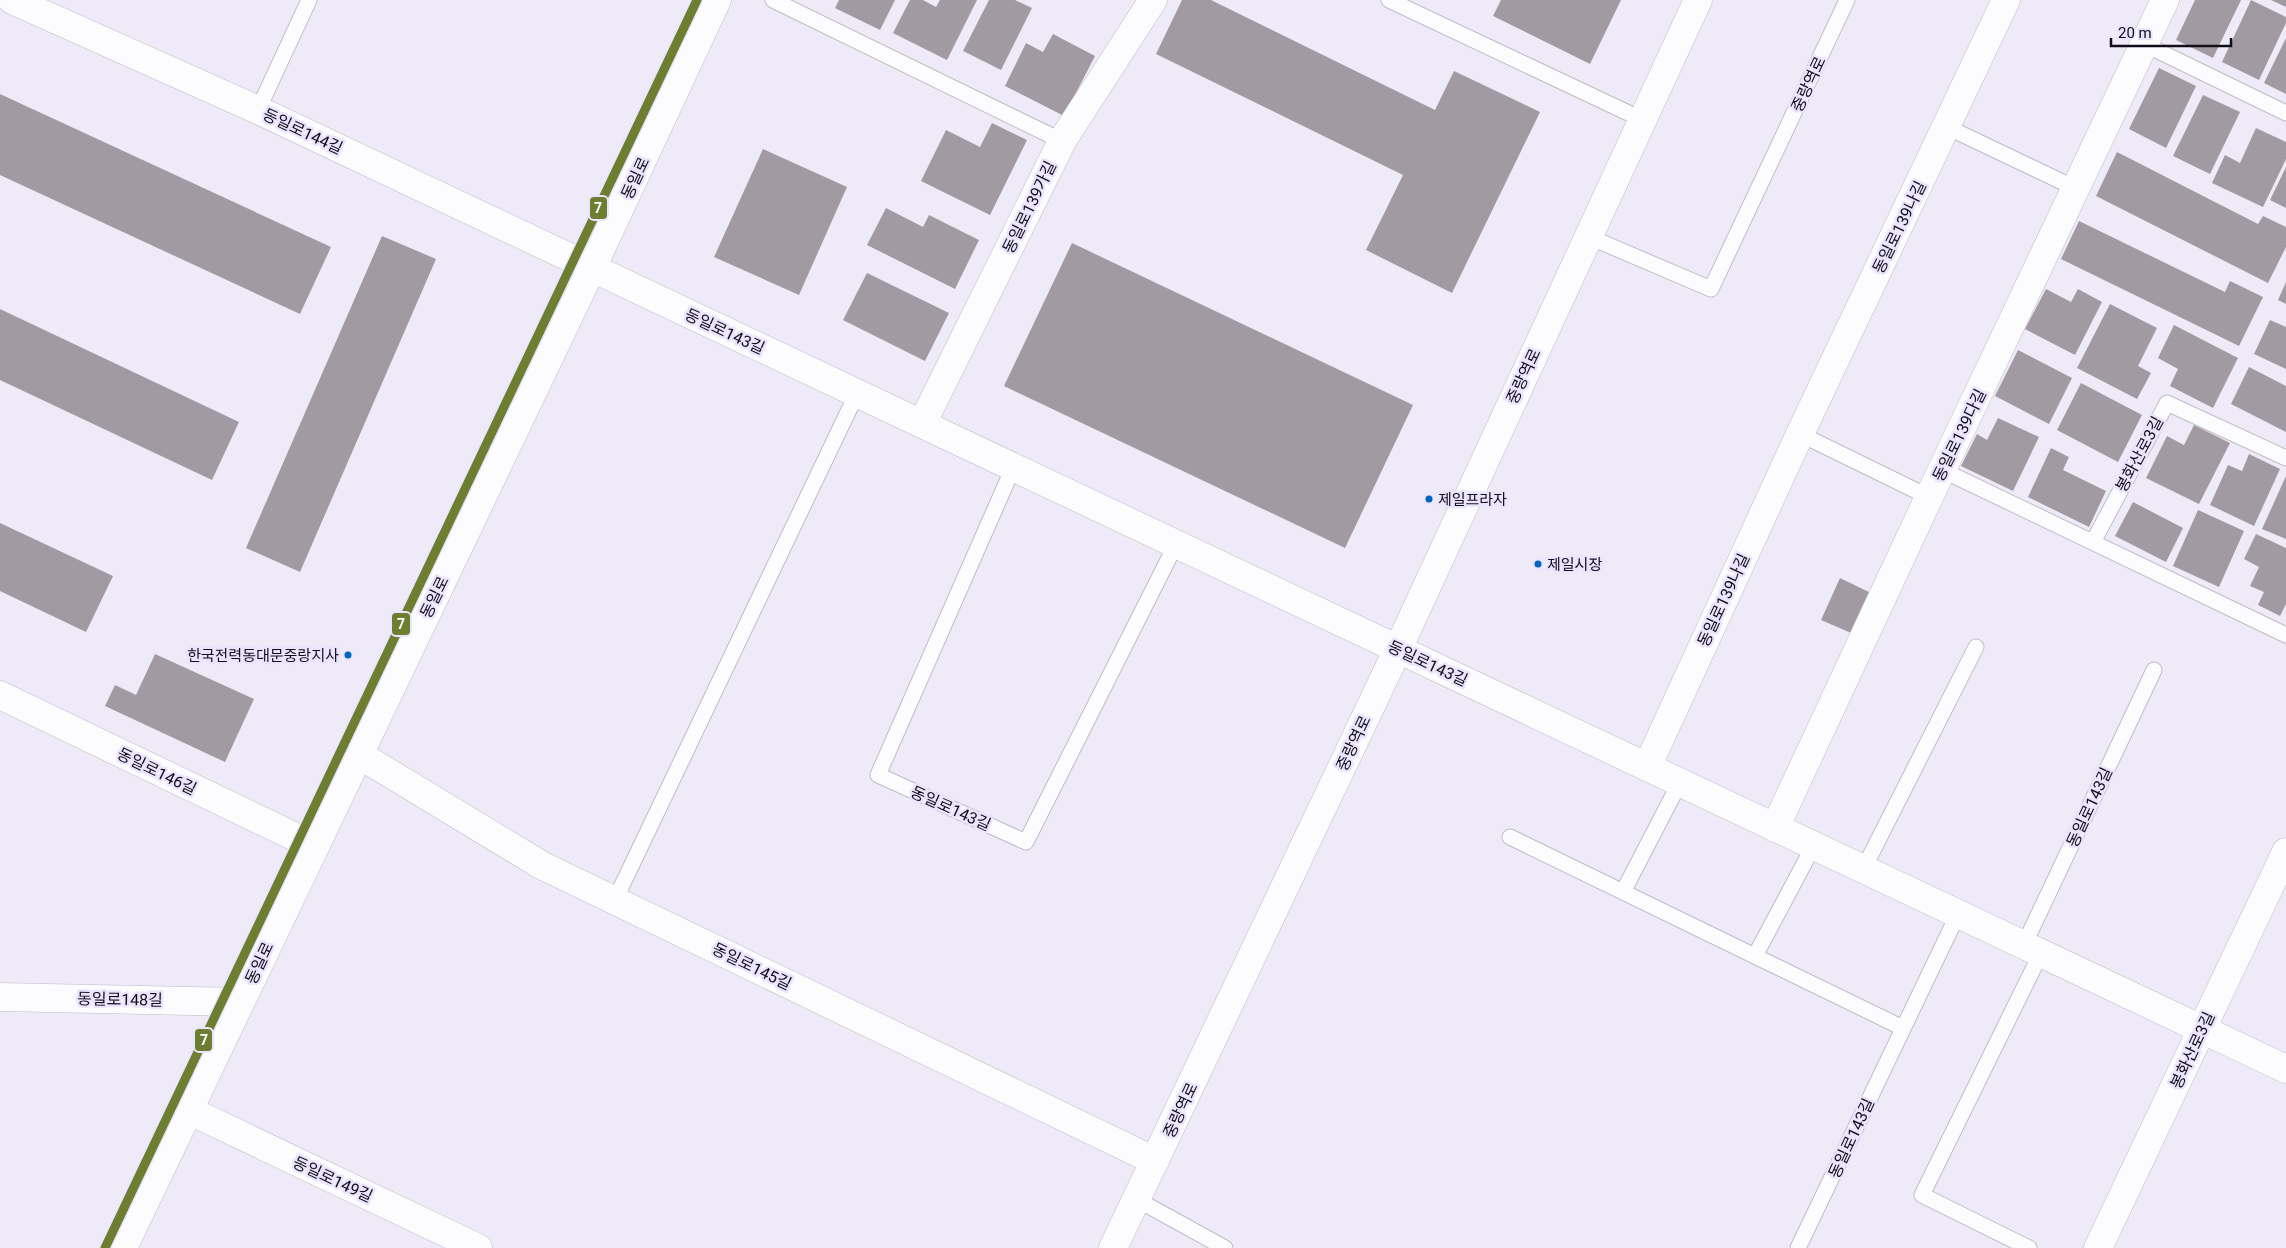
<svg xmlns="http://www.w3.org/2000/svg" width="2286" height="1248" font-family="Roboto,'Noto Sans KR',sans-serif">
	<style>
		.building { fill: #a29aa2 }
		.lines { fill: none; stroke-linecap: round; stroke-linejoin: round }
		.service-casing { stroke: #bfbcc7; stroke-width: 17 }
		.minor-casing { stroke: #bfbcc7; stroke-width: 29 }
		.tertiary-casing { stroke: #bfbcc7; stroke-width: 29 }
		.primary-casing { stroke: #bfbcc7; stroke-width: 29 }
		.service { stroke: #fcfcfe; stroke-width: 15 }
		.minor { stroke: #fcfcfe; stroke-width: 28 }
		.tertiary { stroke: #fcfcfe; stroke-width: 28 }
		.primary { stroke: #fcfcfe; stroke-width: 28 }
		.metro-1-casing { stroke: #ebe4fd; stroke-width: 12 }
		.metro-1 { stroke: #6e7e31; stroke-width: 9 }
		.bus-dot { fill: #0065bd; stroke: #ebe4fd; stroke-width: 2 }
		.labels { text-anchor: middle; stroke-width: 5; stroke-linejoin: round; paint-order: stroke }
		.bus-label { font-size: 15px; fill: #110e19; stroke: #ebe4fd; text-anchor: start }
		.street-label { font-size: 16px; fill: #110e19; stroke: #ebe4fd }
		.line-badge { stroke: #ebe4fd; stroke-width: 2 }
		.badge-label { font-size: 14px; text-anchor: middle; font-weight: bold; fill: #fff }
	</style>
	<rect width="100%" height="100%" fill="#eeeaf7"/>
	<!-- building -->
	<path class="building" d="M839 0H895L880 30 835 8Z
		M910 0H923L936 7 940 0H977L947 60 893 33Z
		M989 0H1015L1032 8 1001 70 963 51Z
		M1182 0H1211L1435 110 1454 71 1540 112 1452 293 1366 250 1403 175 1156 54Z
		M1501 0H1621L1590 64 1493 16Z
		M2195 0H2241L2213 58 2176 40Z
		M2251 0 2286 17V23L2259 80 2222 62Z
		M2271 0H2286V7Z
		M1053 34 1095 56 1064 116 1005 86 1026 43 1043 52Z
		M2286 38V94L2264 83Z
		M2159 68 2196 86 2166 148 2129 129Z
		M0 94 331 247 300 314 0 175Z
		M2203 95 2240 112 2210 174 2173 156Z
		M992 123 1027 140 990 215 921 181 946 130 980 147Z
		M2256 128 2286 142V159L2263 207 2212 183 2225 155 2240 163Z
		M763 149 847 187 799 295 714 257Z
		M2117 152 2258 224 2263 216 2286 227V247L2268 283 2096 196Z
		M2286 167V208L2270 200Z
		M886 208 923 227 929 215 979 240 955 289 867 245Z
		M2079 221 2225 292 2230 281 2263 297 2239 346 2061 259Z
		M382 236 436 259 300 572 246 548Z
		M1072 243 1413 405 1345 548 1004 386Z
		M867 273 949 313 925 361 843 320Z
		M2286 282V304L2278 300Z
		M2046 289 2071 302 2078 289 2102 302 2075 355 2025 329Z
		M2110 304 2157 328 2138 366 2151 373 2137 399 2077 368Z
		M0 309 239 422 212 480 0 380Z
		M2270 320 2286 327V369L2254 354Z
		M2174 325 2238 358 2213 408 2170 386 2178 369 2158 358Z
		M2018 350 2072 378 2049 424 1995 396Z
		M2249 367 2286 386V432L2231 404Z
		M2081 383 2142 415 2118 462 2057 430Z
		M1998 418 2039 437 2013 491 1961 466 1977 434 1987 440Z
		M2194 425 2230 443 2199 504 2146 478 2167 436 2184 445Z
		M2051 448 2069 457 2063 470 2106 491 2089 527 2028 497Z
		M2249 454 2280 469 2254 526 2210 505 2228 465 2242 471Z
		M2286 476V539L2262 529Z
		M2133 502 2183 528 2166 562 2115 536Z
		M2198 510 2244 531 2219 587 2173 566Z
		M0 523 113 576 86 632 0 591Z
		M2256 534 2286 548V604L2280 616 2258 605 2264 592 2250 586 2259 567 2244 559Z
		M1840 578 1877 596 1858 636 1821 620Z
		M155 654 254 699 225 762 105 706 115 685 136 695Z"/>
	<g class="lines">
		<!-- service casing -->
		<g class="service-casing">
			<path id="service" d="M773 0 1062 141
				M1389 0 1641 119
				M2144 44 2286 113
				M258 110 309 0
				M1947 127 2077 189
				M1587 236 1711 289 1847 0
				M1800 434 1929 497
				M1013 468 878 775 1026 842 1176 544
				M1942 470 2286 635
				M2093 542 2167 403 2286 458
				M1510 837 1903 1028
				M1863 870 1976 647
				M1623 892 1680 782
				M615 900 857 393
				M2024 945 2154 670
				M1755 956 1814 845
				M1136 1199 1225 1248
				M1798 1248 1958 914
				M2029 1248 1922 1195 2041 953"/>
		</g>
		<!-- minor casing -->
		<g class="minor-casing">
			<path id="minor" d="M12 0 258 110 2286 1069
				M922 424 1062 141 1153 0
				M0 695 314 846
				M358 754 541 865 1155 1161
				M1647 767 1800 434 2006 0
				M1775 828 1929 497 2165 0
				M0 997 240 1002
				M188 1110 478 1248
				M2098 1248 2286 852"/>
		</g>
		<!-- tertiary casing -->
		<g class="tertiary-casing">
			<path id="tertiary" d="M1113 1248 1398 649 1698 0"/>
		</g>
		<!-- primary casing -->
		<g class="primary-casing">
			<path id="primary" d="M123 1248 592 268 717 0"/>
		</g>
		<!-- service -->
		<use href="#service" class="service"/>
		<!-- minor -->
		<use href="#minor" class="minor"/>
		<!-- tertiary -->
		<use href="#tertiary" class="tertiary"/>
		<!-- primary -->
		<use href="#primary" class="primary"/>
		<!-- metro-1 casing -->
		<g class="metro-1-casing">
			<path id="metro-1" d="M105 1248 697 0"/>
		</g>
		<!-- metro-1 -->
		<use href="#metro-1" class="metro-1"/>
	</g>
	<!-- markers -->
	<g class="bus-dot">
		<circle cx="1429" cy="499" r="4.5"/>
		<circle cx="1538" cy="564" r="4.5"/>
		<circle cx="348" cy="655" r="4.5"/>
	</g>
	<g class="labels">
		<!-- bus labels -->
		<g class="bus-label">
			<text x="1438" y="505">제일프라자</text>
			<text x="1547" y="570">제일시장</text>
			<text x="339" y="661" text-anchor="end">한국전력동대문중랑지사</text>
		</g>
		<!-- street labels -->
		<g class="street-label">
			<text transform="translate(1808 84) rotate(-65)" y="6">중랑역로</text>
			<text transform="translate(303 131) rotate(25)" y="6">동일로144길</text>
			<text transform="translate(635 178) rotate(-65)" y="6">동일로</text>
			<text transform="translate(1029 207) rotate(-64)" y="6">동일로139가길</text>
			<text transform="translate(1899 227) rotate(-64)" y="6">동일로139나길</text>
			<text transform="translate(725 331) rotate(25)" y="6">동일로143길</text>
			<text transform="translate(1523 376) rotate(-65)" y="6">중랑역로</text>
			<text transform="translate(1959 435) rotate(-64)" y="6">동일로139다길</text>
			<text transform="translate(2139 454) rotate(-62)" y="6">봉화산로3길</text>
			<text transform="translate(434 597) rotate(-64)" y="6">동일로</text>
			<text transform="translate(1723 600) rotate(-65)" y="6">동일로139나길</text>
			<text transform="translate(1428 663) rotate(25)" y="6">동일로143길</text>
			<text transform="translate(1353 743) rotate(-65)" y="6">중랑역로</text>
			<text transform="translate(157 771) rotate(26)" y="6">동일로146길</text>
			<text transform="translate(2089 807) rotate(-65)" y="6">동일로143길</text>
			<text transform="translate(951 808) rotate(24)" y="6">동일로143길</text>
			<text transform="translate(259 963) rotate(-65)" y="6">동일로</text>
			<text transform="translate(752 966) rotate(26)" y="6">동일로145길</text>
			<text transform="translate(120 999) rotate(1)" y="6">동일로148길</text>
			<text transform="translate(2192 1050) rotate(-65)" y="6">봉화산로3길</text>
			<text transform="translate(1180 1110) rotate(-65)" y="6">중랑역로</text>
			<text transform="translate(1851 1138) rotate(-65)" y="6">동일로143길</text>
			<text transform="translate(333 1179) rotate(25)" y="6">동일로149길</text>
		</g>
	</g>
	<g class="line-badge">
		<rect x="589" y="196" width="19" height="24" rx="5" fill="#6e7e31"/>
		<rect x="391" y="612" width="20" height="24" rx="5" fill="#6e7e31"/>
		<rect x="194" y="1028" width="19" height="24" rx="5" fill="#6e7e31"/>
	</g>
	<g class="badge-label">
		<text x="598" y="213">7</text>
		<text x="401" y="629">7</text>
		<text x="204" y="1045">7</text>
	</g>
	<!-- scale -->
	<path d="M2111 38v8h120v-8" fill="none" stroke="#110e19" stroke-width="2.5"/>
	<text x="2118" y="38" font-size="15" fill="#110e19" stroke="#ebe4fd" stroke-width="4" paint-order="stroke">20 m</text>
</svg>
